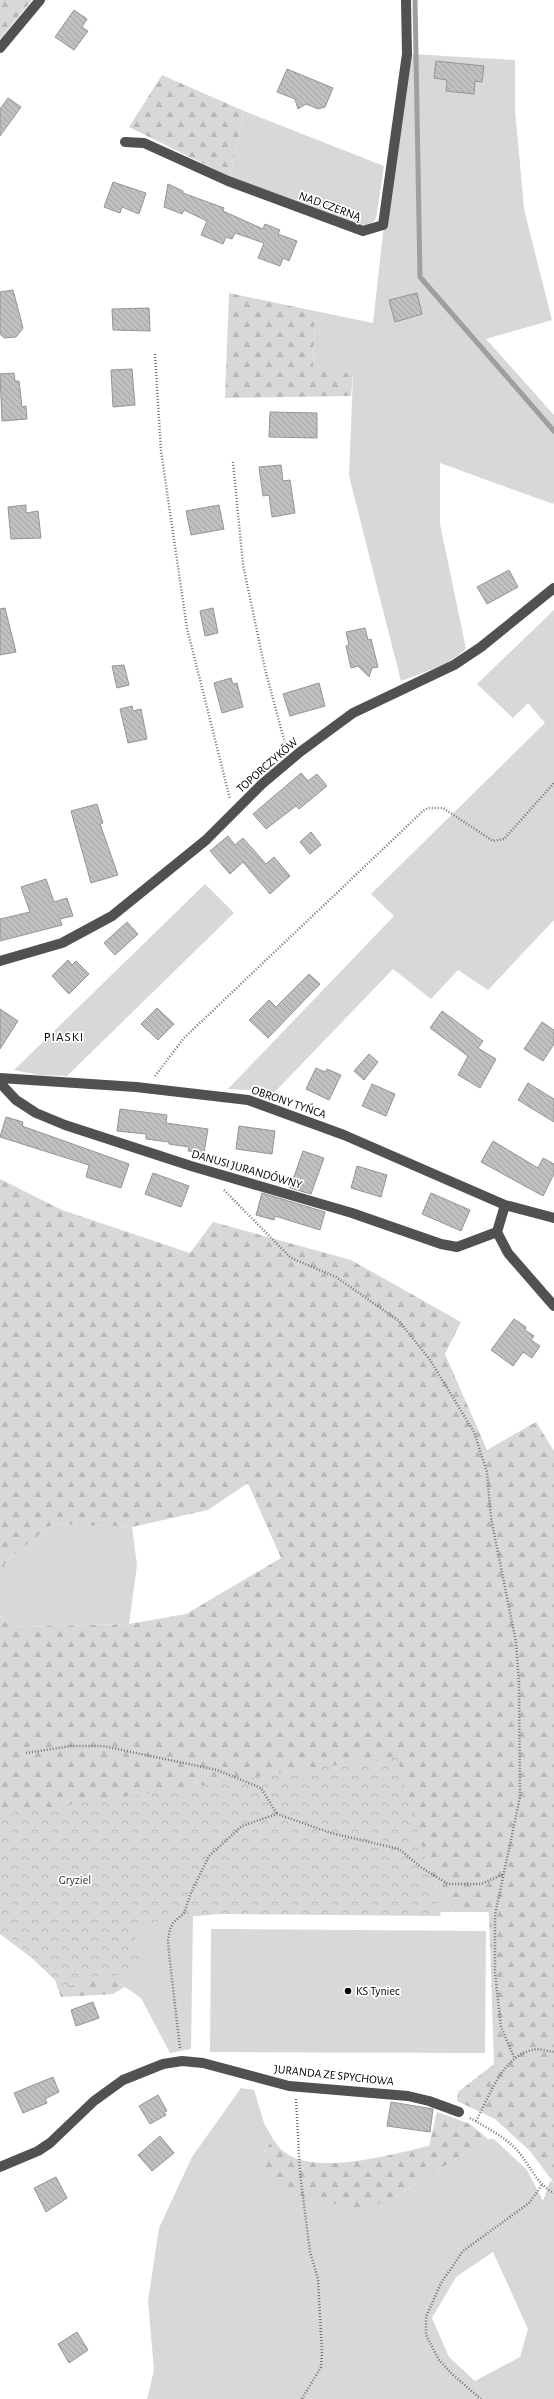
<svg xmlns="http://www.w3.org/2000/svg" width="554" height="2399" font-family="'Alegreya Sans',sans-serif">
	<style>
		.green { fill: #d8d8d8; fill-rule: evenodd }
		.forest { fill: url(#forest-firs) }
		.park { fill: url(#park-crowns) }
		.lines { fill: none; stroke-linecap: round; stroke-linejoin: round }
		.stream { stroke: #9f9f9f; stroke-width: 5 }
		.building { fill: url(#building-back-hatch); stroke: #959595 }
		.path { stroke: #737373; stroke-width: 2.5; stroke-dasharray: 1 2; stroke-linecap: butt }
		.minor { stroke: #515151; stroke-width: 10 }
		.poi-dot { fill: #000; stroke: #fff; stroke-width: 1.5 }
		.labels { text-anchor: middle; stroke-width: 3.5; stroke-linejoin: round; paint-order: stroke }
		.street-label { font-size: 12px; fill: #000; stroke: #fff }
		.park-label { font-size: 12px; fill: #2f2f2f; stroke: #fff }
		.poi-label { font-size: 12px; fill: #000; stroke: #fff; text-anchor: start }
		.neighbourhood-label { font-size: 13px; letter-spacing: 1px; fill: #000; stroke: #fff }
	</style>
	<defs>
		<pattern id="forest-firs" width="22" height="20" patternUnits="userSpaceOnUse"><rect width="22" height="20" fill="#d8d8d8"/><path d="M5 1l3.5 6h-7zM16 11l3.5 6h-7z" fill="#b8b8b8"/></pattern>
		<pattern id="park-crowns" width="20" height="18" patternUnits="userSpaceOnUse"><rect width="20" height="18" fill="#d8d8d8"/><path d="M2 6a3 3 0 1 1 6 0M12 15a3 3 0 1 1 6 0" fill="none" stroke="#b8b8b8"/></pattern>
		<pattern id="building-back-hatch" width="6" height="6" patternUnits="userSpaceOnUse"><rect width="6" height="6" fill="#c0c0c0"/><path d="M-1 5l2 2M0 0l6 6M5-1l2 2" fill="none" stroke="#a3a3a3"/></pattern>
	</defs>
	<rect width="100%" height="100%" fill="#fff"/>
	<!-- green -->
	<path class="green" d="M411 54 515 60V109L524 209 552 320 486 339 554 415V501L553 504 440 463V524L466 649 446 664 401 681 349 476 353 375 313 369 315 311 373 323 383 233Z
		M244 111 384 166 376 219 367 227 230 177Z
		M554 610V920L488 990 458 970 431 999 393 969 269 1098 250 1090 228 1089 394 916 371 894 545 723 528 703 513 718 477 684Z
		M205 884 234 913 67 1076 38 1075 14 1070Z
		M53 1524 132 1527 137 1565 129 1624 9 1627 0 1614V1577L7 1560Z
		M195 1782 260 1814 404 1844 453 1912 193 1914 191 2049 170 2053 141 1998 125 1987 79 1964Z
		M211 1929 486 1931 485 2053 210 2052Z
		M241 2088 254 2090 264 2123 273 2139 257 2163 395 2197 488 2139H494L527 2170 543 2201 550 2181 554 2183V2399H147L154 2370 148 2301 159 2228 192 2157ZM493 2252 528 2329 520 2357 475 2381 449 2357 432 2318 456 2277Z"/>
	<!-- forest -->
	<path class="forest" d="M0 0H32L0 39Z
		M162 75 244 111 230 177 129 127Z
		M229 293 315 311 313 369 353 374 351 396 225 398Z
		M0 1179 62 1210 190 1253 213 1222 351 1260 461 1322 445 1354 487 1450 536 1422 554 1451V2183L530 2151 495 2119 457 2101 458 2092 494 2064 489 1912H453L404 1844 260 1814 195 1782 79 1964 125 1987 113 1994 61 1997 53 1974 0 1934V1614L9 1627 129 1624 186 1614 281 1558 248 1483 208 1510 132 1527 53 1524 7 1560 0 1577Z
		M437 2112 470 2124 488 2139 395 2197 362 2210 283 2192 257 2163 273 2139C276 2143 279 2148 283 2151 314 2177 393 2154 429 2146Z"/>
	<!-- park -->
	<path class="park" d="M397 1756 441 1916 221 1914 173 1918 133 1928 141 1970 58 1989 56 1981 11 1938 0 1932V1815Z"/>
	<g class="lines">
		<!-- stream -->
		<path class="stream" d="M415 0 420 277 554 431"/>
	</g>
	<!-- building -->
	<path class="building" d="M74 10 87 19 82 27 88 31 74 50 55 37Z
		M436 61 484 66 482 82 475 81 474 94 446 91 447 80 434 78Z
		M287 69 333 88 325 107 318 109 306 104 298 109 295 99 277 92Z
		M8 98 21 107 0 136V109Z
		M113 182 146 193 139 214 122 207 120 213 104 207Z
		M168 184 183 191V193L224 208 223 211 263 229 265 224 280 230 278 234 297 241 289 261 283 258 280 266 258 258 264 243 235 233 232 239 226 237 223 244 201 235 207 221 184 210 182 214 164 207Z
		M13 290 23 328 16 337 4 338 0 334V292Z
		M417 293 422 314 395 322 389 300Z
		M149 308 150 331 113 330 112 309Z
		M132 369 135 405 113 407 111 370Z
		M14 373 15 381H19L22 407 26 406 27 419 2 421 0 374Z
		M270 412 317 413V438L269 437Z
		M281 465 283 481 290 480 295 513 272 517 269 495 263 496 259 467Z
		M26 505V513L38 511 41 538 11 539 8 507Z
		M219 505 224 529 191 535 186 511Z
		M509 570 518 587 487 604 477 587Z
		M5 608 16 652 0 655V609Z
		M213 608 218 633 205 636 200 611Z
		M365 628 368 640 371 639 378 667 372 668 369 677 358 666 351 668 346 646 349 645 346 632Z
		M124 665 129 685 117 688 112 666Z
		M231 678 233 684 237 683 243 707 222 713 214 683Z
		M319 683 325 706 290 716 283 694Z
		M132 706 133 711 141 709 147 739 128 743 120 709Z
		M301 773 308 781 317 774 327 786 299 809 296 806 266 829 253 814Z
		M97 804 103 823 100 824 118 875 91 883 71 811Z
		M311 832 321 845 310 854 300 842Z
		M228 836 235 845 243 838 266 864 274 857 290 876 270 894 243 862 230 874 210 851Z
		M46 879 54 902 67 898 73 916 60 919 62 925 0 941V919L30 912 21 887Z
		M127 922 138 934 115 955 104 943Z
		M68 960 72 965 76 961 89 974 69 994 52 976Z
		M309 974 320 984 268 1038 249 1020 269 1000 276 1007Z
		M157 1008 174 1024 158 1040 141 1024Z
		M0 1009 18 1021 0 1049Z
		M442 1011 483 1041 478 1048 496 1059 480 1088 458 1075 468 1056 430 1028Z
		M542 1022 554 1030V1044L543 1061 524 1049Z
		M369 1054 378 1062 364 1080 354 1071Z
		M316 1068 325 1072 327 1069 341 1075 329 1100 306 1089Z
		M528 1083 554 1099V1122L518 1100Z
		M372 1084 395 1094 386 1116 362 1106Z
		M120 1109 167 1115 166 1123 208 1129 204 1153 188 1151 189 1147 169 1144V1142L146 1139V1134L117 1131Z
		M6 1117 23 1122 22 1126 129 1164 121 1188 86 1177 89 1165 0 1137Z
		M239 1126 275 1131 272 1154 236 1149Z
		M493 1141 538 1168 543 1158 554 1164V1174L543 1196 481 1162Z
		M303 1151 324 1158 311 1194 290 1188Z
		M357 1166 387 1175 381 1197 351 1188Z
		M153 1173 189 1186 181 1207 145 1194Z
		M262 1193 325 1212 320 1230 275 1216 274 1220 256 1215Z
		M431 1193 470 1210 461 1231 422 1214Z
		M514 1319 526 1327 525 1330 534 1336 531 1340 540 1346 532 1358 523 1352 513 1366 491 1350Z
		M93 2002 99 2018 76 2026 71 2010Z
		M53 2077 59 2092 45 2099 47 2103 23 2113 14 2093Z
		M158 2095 167 2111 164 2112 166 2115 150 2124 139 2106Z
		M391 2102 433 2109 430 2132 387 2126Z
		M160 2136 174 2153 152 2171 138 2155Z
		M56 2177 67 2198 46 2212 34 2188Z
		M77 2332 88 2350 69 2363 58 2344Z"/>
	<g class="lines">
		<!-- path -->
		<path class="path" d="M155 354 161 451 187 628 230 799
			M233 462 243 565 265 669 286 747
			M155 1076 184 1038 423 811 428 808H443L493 841 504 839 554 783
			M224 1190 291 1258 336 1277 399 1321 430 1360 474 1432 487 1472 491 1518 516 1642 519 1683 520 1797 495 1915V1973L501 2027 514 2057
			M26 1753 71 1746H103L217 1770 261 1788 277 1814
			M180 2048 169 1953 168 1940 170 1929 173 1923 184 1913 191 1893 209 1856 242 1826 277 1814 331 1833 399 1849 422 1868 448 1884H481L504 1874
			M296 2099 300 2173 310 2252 318 2279 322 2353 321 2367 302 2399
			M470 2118C486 2127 503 2136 516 2149 529 2163 537 2185 554 2193
			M476 2121C489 2097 502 2057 532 2050 538 2048 547 2051 554 2052
			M481 2399 453 2375 439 2360 426 2335V2317L441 2283 463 2251 529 2203 542 2185"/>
		<!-- minor -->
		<path class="minor" d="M0 48 40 0
			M125 142 144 143 228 181 363 231 383 225 407 54 406 0
			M0 961 62 943 112 916 206 840 262 784 300 752 353 713 454 665 481 647 554 588
			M0 1078 136 1087 248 1100 344 1135 505 1205 554 1218
			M0 1083 16 1100 36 1113 65 1125 191 1166 352 1213 441 1244 457 1247 497 1232
			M505 1205 497 1232 508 1253 554 1306
			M0 2167 38 2151 50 2143 94 2101 123 2080 163 2064 182 2061 203 2063 289 2086 408 2096 429 2101 459 2112"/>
	</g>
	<!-- markers -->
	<circle class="poi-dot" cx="348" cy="1991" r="4"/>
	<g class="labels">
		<!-- street labels -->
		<g class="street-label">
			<text transform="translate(330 206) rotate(20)" y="4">NAD CZERNĄ</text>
			<text transform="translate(267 765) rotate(-41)" y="4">TOPORCZYKÓW</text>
			<text transform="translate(289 1102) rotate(19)" y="4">OBRONY TYŃCA</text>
			<text transform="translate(247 1169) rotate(16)" y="4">DANUSI JURANDÓWNY</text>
			<text transform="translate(334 2075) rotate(6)" y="4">JURANDA ZE SPYCHOWA</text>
		</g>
		<!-- park labels -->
		<g class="park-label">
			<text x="75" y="1884">Gryziel</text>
		</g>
		<!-- poi labels -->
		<g class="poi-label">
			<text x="356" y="1995">KS Tyniec</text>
		</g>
		<!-- neighbourhood labels -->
		<g class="neighbourhood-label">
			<text x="64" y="1041">PIASKI</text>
		</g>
	</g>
</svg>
